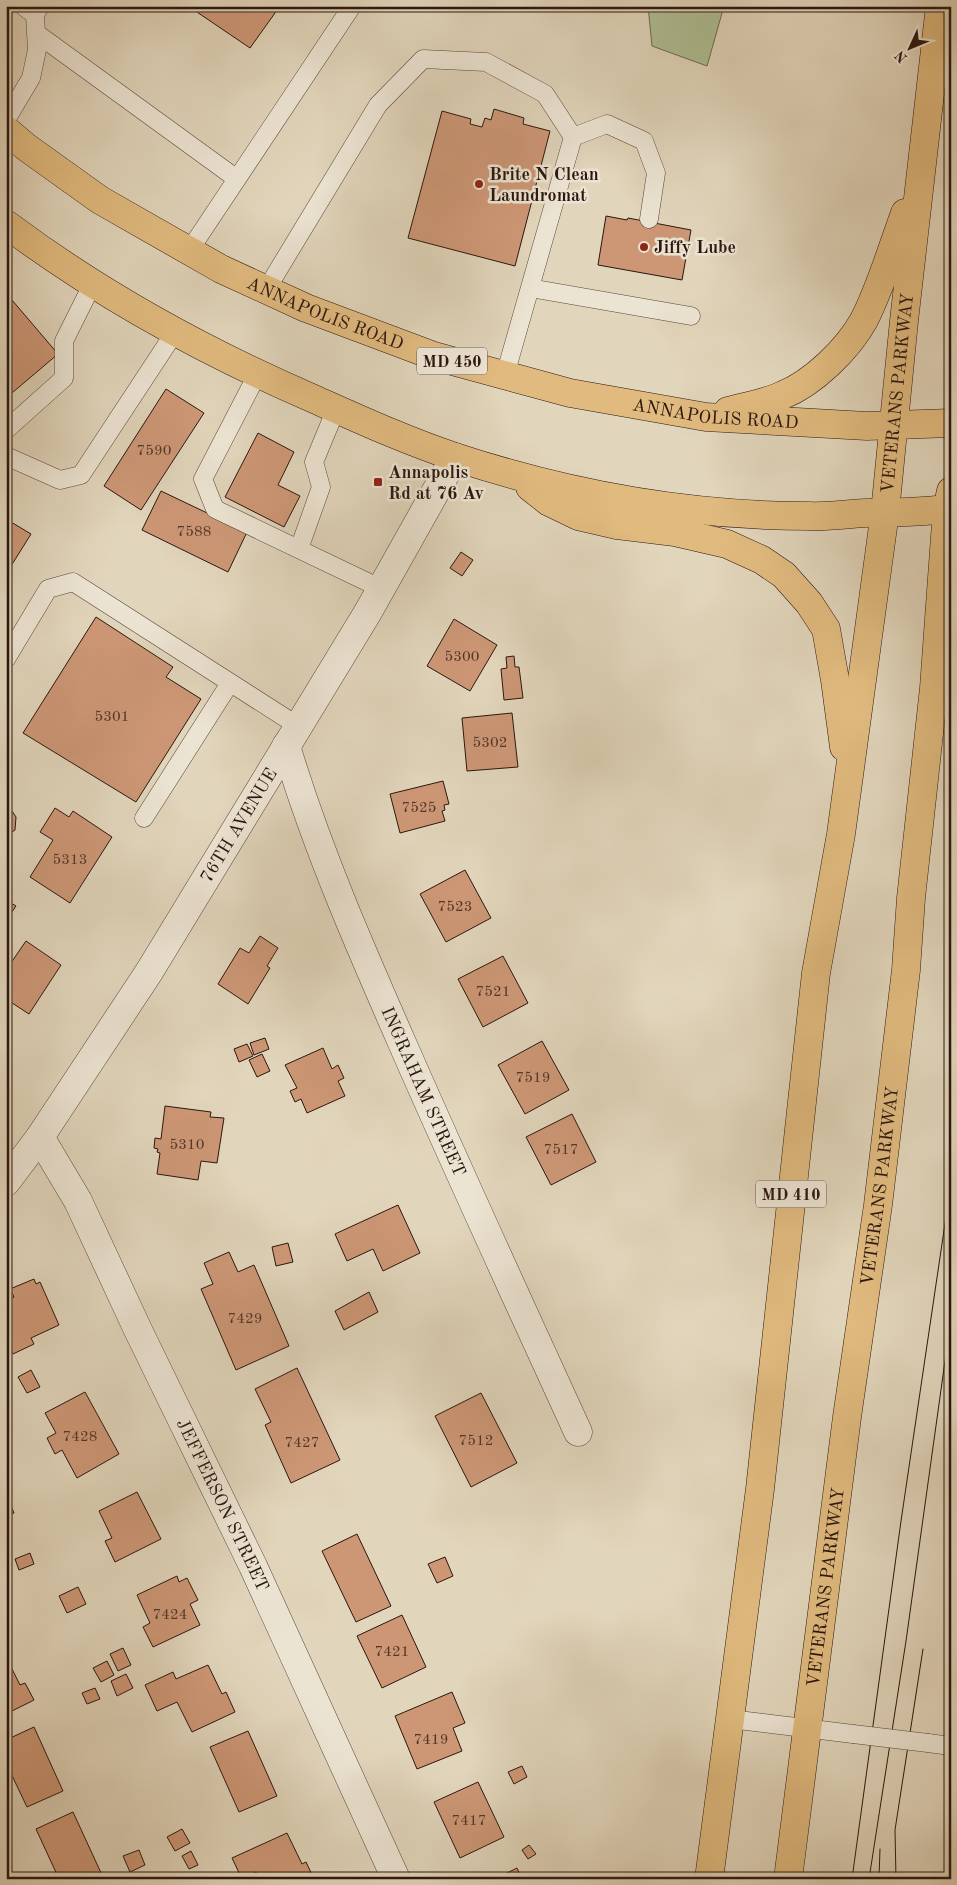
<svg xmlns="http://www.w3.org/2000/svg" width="957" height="1885" font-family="'Old Standard TT',serif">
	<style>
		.green { fill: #aebe93; stroke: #6c6a51 }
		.building { fill: #cd9776; stroke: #2a160f }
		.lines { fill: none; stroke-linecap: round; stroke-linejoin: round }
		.service-casing { stroke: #58463a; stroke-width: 19 }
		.minor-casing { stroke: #58463a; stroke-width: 29 }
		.primary-casing { stroke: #2a160f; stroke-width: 29 }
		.service { stroke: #ece4d3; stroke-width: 18 }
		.minor { stroke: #ece4d3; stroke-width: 28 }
		.primary { stroke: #e0ba7e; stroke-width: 28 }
		.tram { stroke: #2a160f; stroke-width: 1 }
		.service-bridge-casing { stroke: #58463a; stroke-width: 19; stroke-linecap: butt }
		.service-bridge { stroke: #ece4d3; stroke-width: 18 }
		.poi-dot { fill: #8f2418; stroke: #ece4d3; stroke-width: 2 }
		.labels { text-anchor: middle; stroke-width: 5; stroke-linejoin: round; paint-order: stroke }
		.number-label { font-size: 15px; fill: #533629 }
		.shield { fill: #ece4d3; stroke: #64544a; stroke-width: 1 }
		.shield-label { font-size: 16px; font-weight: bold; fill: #2a160f }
		.poi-label { font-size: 18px; font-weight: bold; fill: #2a160f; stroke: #ece4d3; text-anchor: start }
		.street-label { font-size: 18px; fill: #2a160f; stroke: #ece4d3 }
	</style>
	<rect width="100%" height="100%" fill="#e1d5bb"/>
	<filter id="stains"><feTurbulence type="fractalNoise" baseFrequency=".004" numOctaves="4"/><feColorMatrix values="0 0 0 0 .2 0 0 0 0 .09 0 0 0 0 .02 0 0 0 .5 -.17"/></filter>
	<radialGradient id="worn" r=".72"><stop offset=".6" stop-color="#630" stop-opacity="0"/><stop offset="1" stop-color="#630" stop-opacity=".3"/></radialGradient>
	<!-- green -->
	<path class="green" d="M648 6H724L707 66 652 46Z"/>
	<!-- building -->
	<path class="building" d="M188 6H280L250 48Z
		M494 109 524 118 523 124 550 131 515 266 408 238 442 111 471 119 470 124 482 127 485 118 491 120Z
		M606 216 627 220 628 218 691 230 682 280 598 265Z
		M6 293 58 354 6 398Z
		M166 389 204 413 141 510 104 486Z
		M258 433 294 452 278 485 300 496 284 527 225 497Z
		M161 491 247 532 228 572 142 530Z
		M6 519 31 534 6 574Z
		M461 552 473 560 462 576 450 568Z
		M96 617 173 667 166 677 201 699 136 802 23 733Z
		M454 619 497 645 470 691 427 666Z
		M514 656 515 667H519L523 698 504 700 501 669 507 668 506 657Z
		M512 713 518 767 467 771 462 718Z
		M443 781 449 804 444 805 445 810 442 811 445 821 400 833 390 794Z
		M55 808 69 817 73 811 112 837 70 903 30 877 53 840 40 832Z
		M6 809 12 811 16 817 15 830 9 834H6Z
		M465 870 491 918 446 942 420 894Z
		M6 900 16 906 6 921Z
		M260 936 278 948 267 966 270 968 248 1004 218 984 240 948 249 953Z
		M26 941 61 965 29 1014 6 999V970Z
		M503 956 528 1003 483 1027 458 979Z
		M265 1038 269 1049 254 1055 250 1043Z
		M542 1041 569 1090 525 1114 498 1065Z
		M247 1044 253 1056 239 1062 234 1049Z
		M323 1048 332 1069 338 1065 344 1078 338 1081 345 1096 307 1113 301 1099 295 1102 290 1091 297 1088 285 1065Z
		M262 1054 270 1071 257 1077 249 1060Z
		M165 1106 211 1112 210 1117 224 1118 217 1163 201 1161 198 1180 157 1174 160 1153 157 1152 158 1149 154 1148 155 1138 161 1139Z
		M572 1114 596 1162 551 1185 526 1137Z
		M398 1205 420 1253 383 1271 373 1249 347 1261 335 1234Z
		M288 1243 293 1262 276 1266 272 1247Z
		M229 1252 238 1272 254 1265 289 1346 236 1370 201 1289 213 1284 204 1263Z
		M34 1279 36 1284 40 1282 59 1325 31 1338 34 1344 13 1354 6 1339V1300L14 1297 10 1289Z
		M369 1292 378 1312 344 1330 335 1311Z
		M297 1368 340 1460 291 1483 265 1425 271 1422 255 1389Z
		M31 1370 40 1387 27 1393 18 1377Z
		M85 1392 119 1454 77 1478 62 1450 55 1454 47 1438 56 1433 45 1413Z
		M481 1393 517 1463 471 1487 435 1416Z
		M137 1492 161 1539 115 1562 105 1541 112 1538 99 1511Z
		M8 1499 14 1513 6 1516V1500Z
		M357 1534 391 1606 356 1622 322 1551Z
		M30 1553 34 1564 19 1570 15 1559Z
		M445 1557 453 1576 437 1583 428 1564Z
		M177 1576 179 1582 187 1578 198 1600 190 1604 200 1625 153 1647 143 1627 150 1623 137 1595Z
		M78 1587 86 1604 67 1613 59 1596Z
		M402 1615 426 1667 382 1688 357 1636Z
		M123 1648 131 1665 118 1671 110 1654Z
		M6 1657 20 1685 25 1683 34 1700 6 1714Z
		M107 1661 114 1675 101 1682 93 1668Z
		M208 1665 222 1694 226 1692 235 1712 192 1732 177 1702 157 1711 145 1685 173 1672 176 1679Z
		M126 1674 133 1688 117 1696 111 1681Z
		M95 1688 100 1699 87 1704 82 1693Z
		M452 1692 465 1723 453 1728 462 1751 417 1769 395 1716Z
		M34 1727 63 1791 27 1807 6 1763V1740Z
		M248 1731 277 1796 239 1812 210 1747Z
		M522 1766 527 1777 514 1784 508 1772Z
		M478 1782 504 1837 460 1858 434 1802Z
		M73 1812 102 1875 93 1879H59L36 1829Z
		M182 1829 190 1843 175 1851 167 1837Z
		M287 1833 302 1864 306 1862 314 1879H259L256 1872 242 1879 232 1858Z
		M529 1845 536 1854 528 1859 522 1850Z
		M139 1850 145 1865 130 1872 123 1856Z
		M191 1851 198 1865 189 1869 182 1856Z
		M517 1868 522 1879H495Z"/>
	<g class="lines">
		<!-- service casing -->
		<g class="service-casing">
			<path id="service" d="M23 6 35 15
				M36 33 237 179
				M6 120 31 78 37 50 35 15 40 6
				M573 137 607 124 644 141 656 173 649 219
				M189 251 352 6
				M530 288 691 316
				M266 290 378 105 423 59 486 62 545 94 573 137 505 375
				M258 373 203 479 215 509 382 589
				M6 430 64 378V341L93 283
				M6 456 60 480 81 475 175 332
				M299 549 321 487 314 462 336 409
				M6 659 48 589 73 582 298 726
				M144 818 230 683
				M730 1719 853 1734
				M928 1743 951 1746"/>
		</g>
		<!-- minor casing -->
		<g class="minor-casing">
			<g id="minor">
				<path id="s1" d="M286 746C317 849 360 947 403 1045 460 1175 519 1303 578 1432"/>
				<path id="s2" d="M40 1137 78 1201 138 1330 253 1566 396 1879"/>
				<path id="s3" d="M6 1182 40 1137 149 972 368 612 455 457"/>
			</g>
		</g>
		<!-- primary casing -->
		<g class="primary-casing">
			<g id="primary">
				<path id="s4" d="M6 130 26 147 100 200 221 269 306 308 434 356 570 393 706 417 867 426 951 423"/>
				<path d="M6 224C101 295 205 352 314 399 361 420 407 441 455 457 568 494 689 516 809 516 827 517 846 514 865 513 893 512 923 513 951 508"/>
				<path d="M728 411C746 406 766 403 783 395 813 383 848 349 864 320 881 287 892 248 905 213"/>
				<path d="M530 487 549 502 578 516 617 525 675 532 727 544 762 560 784 575 809 603 826 629 835 680 844 747"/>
				<path id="s5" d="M709 1879 760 1489 816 973 841 834 885 512 904 321 940 6"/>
				<path id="s6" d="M788 1879 847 1417 878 1205 906 970 911 898 934 688 947 509 951 491"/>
			</g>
		</g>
		<!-- service -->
		<use href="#service" class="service"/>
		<!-- minor -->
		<use href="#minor" class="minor"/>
		<!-- primary -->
		<use href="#primary" class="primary"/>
		<!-- tram -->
		<path class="tram" d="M852 1879 901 1521 951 1183
			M869 1879 906 1641 951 1318
			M879 1879 880 1849
			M896 1879 895 1830 923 1649"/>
		<!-- service-bridge casing -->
		<g class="service-bridge-casing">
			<path id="service-bridge" d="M853 1734 928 1743"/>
		</g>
		<!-- service-bridge -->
		<use href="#service-bridge" class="service-bridge"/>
	</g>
	<!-- markers -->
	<g class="poi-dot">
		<circle cx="479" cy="184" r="5"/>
		<circle cx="644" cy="247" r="5"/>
		<rect x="373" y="477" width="10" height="10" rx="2.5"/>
	</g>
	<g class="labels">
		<!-- number labels -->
		<g class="number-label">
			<text x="154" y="455">7590</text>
			<text x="194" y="536">7588</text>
			<text x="462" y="661">5300</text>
			<text x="112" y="721">5301</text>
			<text x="490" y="747">5302</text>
			<text x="419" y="812">7525</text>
			<text x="70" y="864">5313</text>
			<text x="455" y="911">7523</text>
			<text x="493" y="996">7521</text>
			<text x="533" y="1082">7519</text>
			<text x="187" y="1149">5310</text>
			<text x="561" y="1154">7517</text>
			<text x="245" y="1323">7429</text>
			<text x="80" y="1441">7428</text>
			<text x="476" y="1445">7512</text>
			<text x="302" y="1447">7427</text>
			<text x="170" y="1619">7424</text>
			<text x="392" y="1656">7421</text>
			<text x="431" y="1744">7419</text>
			<text x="469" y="1825">7417</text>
		</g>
		<!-- shield labels -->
		<g class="shield">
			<rect x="417" y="347.5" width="70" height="27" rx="4"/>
			<rect x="756" y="1180.5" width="70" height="27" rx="4"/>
		</g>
		<g class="shield-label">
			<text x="452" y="367">MD 450</text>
			<text x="791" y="1200">MD 410</text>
		</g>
		<!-- poi labels -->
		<g class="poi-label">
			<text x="489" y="180">Brite N Clean<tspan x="489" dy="21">Laundromat</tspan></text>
			<text x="654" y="253">Jiffy Lube</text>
			<text x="388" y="478">Annapolis<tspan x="388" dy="21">Rd at 76 Av</tspan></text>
		</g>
		<!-- street labels -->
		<g class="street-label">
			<text dy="6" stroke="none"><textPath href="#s4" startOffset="370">ANNAPOLIS ROAD</textPath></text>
			<text dy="6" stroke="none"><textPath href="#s5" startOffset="1498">VETERANS PARKWAY</textPath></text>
			<text dy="6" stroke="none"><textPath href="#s4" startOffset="775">ANNAPOLIS ROAD</textPath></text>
			<text dy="6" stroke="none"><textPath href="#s3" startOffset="426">76TH AVENUE</textPath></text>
			<text dy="6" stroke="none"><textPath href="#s1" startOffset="372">INGRAHAM STREET</textPath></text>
			<text dy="6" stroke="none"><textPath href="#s6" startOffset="699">VETERANS PARKWAY</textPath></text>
			<text dy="6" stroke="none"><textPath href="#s2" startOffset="411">JEFFERSON STREET</textPath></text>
			<text dy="6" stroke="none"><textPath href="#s6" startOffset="294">VETERANS PARKWAY</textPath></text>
		</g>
	</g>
	<!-- margin -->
	<rect width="957" height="1885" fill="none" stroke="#e1d5bb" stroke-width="25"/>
	<rect x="8" y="8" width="942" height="1870" fill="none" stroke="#2a160f" stroke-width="2.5"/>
	<rect x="12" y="12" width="932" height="1860" fill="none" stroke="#2a160f"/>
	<!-- north arrow -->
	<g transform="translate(910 48) rotate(226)" stroke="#ece4d3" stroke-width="4" paint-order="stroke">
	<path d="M0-4L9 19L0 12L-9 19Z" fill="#2a160f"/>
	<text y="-8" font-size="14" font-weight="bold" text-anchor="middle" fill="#2a160f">N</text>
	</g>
	<rect width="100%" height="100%" filter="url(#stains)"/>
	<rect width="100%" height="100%" fill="url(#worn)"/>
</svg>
